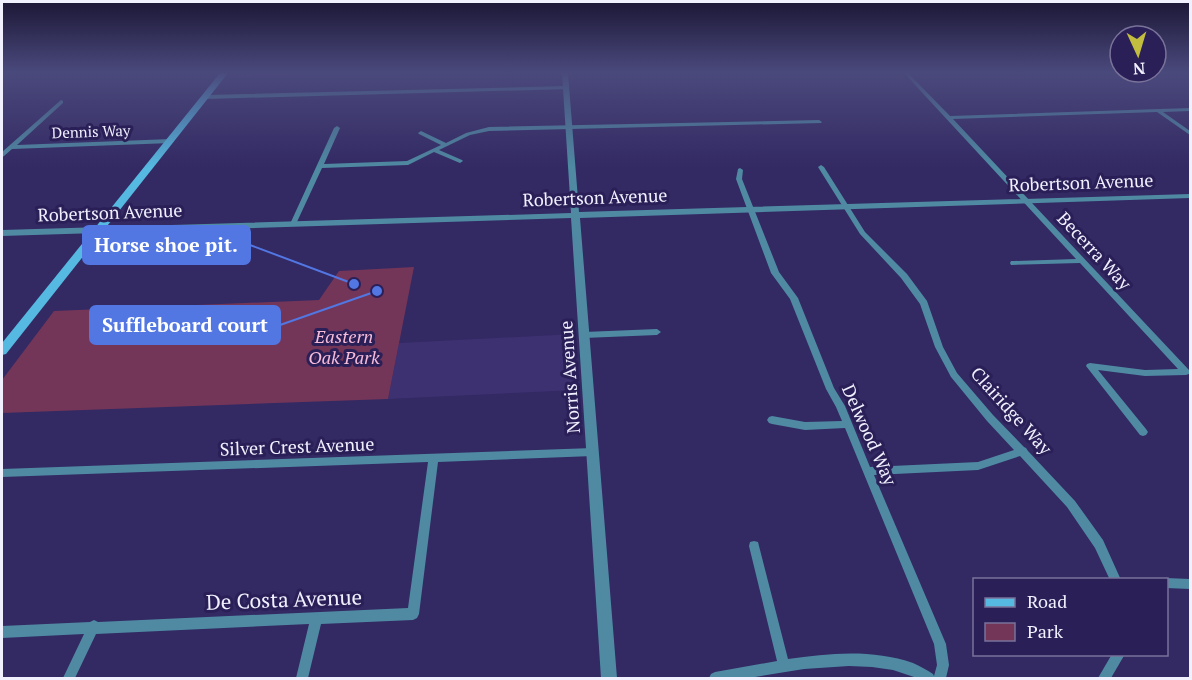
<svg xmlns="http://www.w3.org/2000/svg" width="1192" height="680" font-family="'PT Serif',serif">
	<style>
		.built { fill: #3d3171 }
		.green { fill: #733658 }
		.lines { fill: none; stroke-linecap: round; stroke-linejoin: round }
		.minor { fill: #4f8aa2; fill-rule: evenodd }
		.tertiary { fill: #4f8aa2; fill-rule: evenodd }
		.secondary { fill: #56b9e1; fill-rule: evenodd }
		.labels { text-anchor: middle; stroke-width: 6; stroke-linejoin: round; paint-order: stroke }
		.far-street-label { font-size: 15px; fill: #f0f0ff; stroke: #2a1f57 }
		.street-label { font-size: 18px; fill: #f0f0ff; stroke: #2a1f57 }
		.park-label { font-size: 18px; font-style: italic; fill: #f7bcd9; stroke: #2a1f57 }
		.near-street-label { font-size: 21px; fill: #f0f0ff; stroke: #2a1f57 }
		.leader { fill: none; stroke: #5276e2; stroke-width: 2 }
		.callout-dot { fill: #5276e2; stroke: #2a1f57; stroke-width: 2 }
		.callout { fill: #5276e2; stroke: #5276e2; stroke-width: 2 }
		.callout-label { font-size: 20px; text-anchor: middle; font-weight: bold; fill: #fff }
	</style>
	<rect width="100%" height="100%" fill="#332963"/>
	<!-- built -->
	<path class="built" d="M235 73H422L232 77Z
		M574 334 577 390 388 399 399 343Z"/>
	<!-- green -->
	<path class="green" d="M414 267 388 399 2 413V380L54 311 319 300 339 271Z"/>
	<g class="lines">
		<!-- minor -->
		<path class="minor" d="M904 73H908L950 116 1190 108V111L1163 112 1190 131V135L1157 112 953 119 1189 370 1190 372 1189 374 1186 375 1145 376 1098 370 1146 429 1148 432 1146 435 1143 436 1140 435 1086 366 1087 364 1090 363 1145 370 1178 369 1080 263 1011 265 1010 263 1011 261H1014L1076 259Z
			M566 86 569 88 568 89 205 99 202 97 205 95Z
			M61 100 63 101V103L17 145 171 139 174 141 171 143 12 149 4 156 2 157V152Z
			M819 120 822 122 821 123 489 131 470 135 439 150 462 160 463 161 460 163 434 152 408 165 322 168 296 224 293 226 290 224 334 128 337 126 340 128 324 164 407 161 441 145 419 134 418 133 421 131 446 143 466 133 489 127Z
			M821 165 824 167 865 232 907 274 927 301 943 347 957 373 993 415 1024 447 1026 448 1028 451 1075 501 1103 540 1121 580H1110L1095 548 1067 507 1020 456 978 470 874 475 946 644 949 665 946 678H917L893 670 872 667 849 666 804 669 749 678H709L711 674 715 672 777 661 749 546 750 542 754 541 758 542 759 546 788 659C829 653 873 649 913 663 920 666 927 670 933 674L934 676 937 665 934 644 845 428 805 430 772 424 769 423 767 420 769 417 772 416 805 422 842 421 836 407 826 389 790 299 771 273 736 179 738 169 740 168 743 170 742 179 779 272 798 298 834 388 845 406 870 467 978 462 1014 450 987 421 951 377 935 347 920 304 901 278 860 234 818 167Z
			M657 329 661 332 657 335 584 338 580 335 584 332Z
			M593 448 596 449 598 452 596 455 593 456 438 462 419 614 417 618 413 620 321 624 308 678H296L309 624 96 634 75 678H63L84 634 2 638V626L90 622 94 620 98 622 408 608 428 462 2 477V469Z
			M1166 578 1190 579V589L1166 588V580H1162Z
			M1112 654H1125L1111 678H1098Z"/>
		<!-- tertiary -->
		<path class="tertiary" d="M562 73H568L579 212 1190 194V198L580 218 617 678H601L571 218 2 236V230L571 213Z"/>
		<!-- secondary -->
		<path class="secondary" d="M220 73H228L6 354 2 355V343Z"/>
	</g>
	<!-- sky -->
	<linearGradient id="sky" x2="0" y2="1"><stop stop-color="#1c1736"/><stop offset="0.43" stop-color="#4a497c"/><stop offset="1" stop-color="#4a497c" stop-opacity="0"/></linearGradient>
	<rect width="1192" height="168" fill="url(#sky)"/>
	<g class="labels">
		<!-- far-street labels -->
		<g class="far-street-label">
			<text transform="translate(91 132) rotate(-2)" y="5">Dennis Way</text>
		</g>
		<!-- street labels -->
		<g class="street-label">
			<text transform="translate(1081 183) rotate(-2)" y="6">Robertson Avenue</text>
			<text transform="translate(595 198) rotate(-2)" y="6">Robertson Avenue</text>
			<text transform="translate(110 213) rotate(-2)" y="6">Robertson Avenue</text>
			<text transform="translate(1094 251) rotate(47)" y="6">Becerra Way</text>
			<text transform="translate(570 377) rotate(-94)" y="6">Norris Avenue</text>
			<text transform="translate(1011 411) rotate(48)" y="6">Clairidge Way</text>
			<text transform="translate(869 435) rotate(66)" y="6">Delwood Way</text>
			<text transform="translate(297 447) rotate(-2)" y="6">Silver Crest Avenue</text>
		</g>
		<!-- park labels -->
		<g class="park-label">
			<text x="344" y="343">Eastern<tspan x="344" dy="21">Oak Park</tspan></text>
		</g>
		<!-- near-street labels -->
		<g class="near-street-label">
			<text transform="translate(284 600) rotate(-2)" y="7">De Costa Avenue</text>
		</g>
	</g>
	<!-- callouts -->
	<path class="leader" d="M354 284L250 245M377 291L280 325"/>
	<g class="callout-dot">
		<circle cx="354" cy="284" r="6"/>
		<circle cx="377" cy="291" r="6"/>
	</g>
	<g class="callout">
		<rect x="83" y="226" width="167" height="38" rx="6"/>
		<rect x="90" y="306" width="190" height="38" rx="6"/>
	</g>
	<g class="callout-label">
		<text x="166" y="252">Horse shoe pit.</text>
		<text x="185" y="332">Suffleboard court</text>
	</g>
	<!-- border -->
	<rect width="1192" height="680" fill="none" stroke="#f0f0ff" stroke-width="6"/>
	<!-- legend -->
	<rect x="973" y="578" width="195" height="78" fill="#2a1f57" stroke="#79739a" stroke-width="1.5"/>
	<rect x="985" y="598" width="30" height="9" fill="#56b9e1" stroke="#79739a" stroke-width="1.5"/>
	<text x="1027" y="608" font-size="18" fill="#f0f0ff">Road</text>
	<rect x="985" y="623" width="30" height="18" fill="#733658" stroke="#79739a" stroke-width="1.5"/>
	<text x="1027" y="638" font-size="18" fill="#f0f0ff">Park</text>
	<!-- north arrow -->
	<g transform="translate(1138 54) rotate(176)"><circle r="28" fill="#2a1f57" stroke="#79739a" stroke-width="1.5"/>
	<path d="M0-4.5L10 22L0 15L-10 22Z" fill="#c2bd3f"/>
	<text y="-9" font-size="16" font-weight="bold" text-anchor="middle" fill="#f0f0ff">N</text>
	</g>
</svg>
